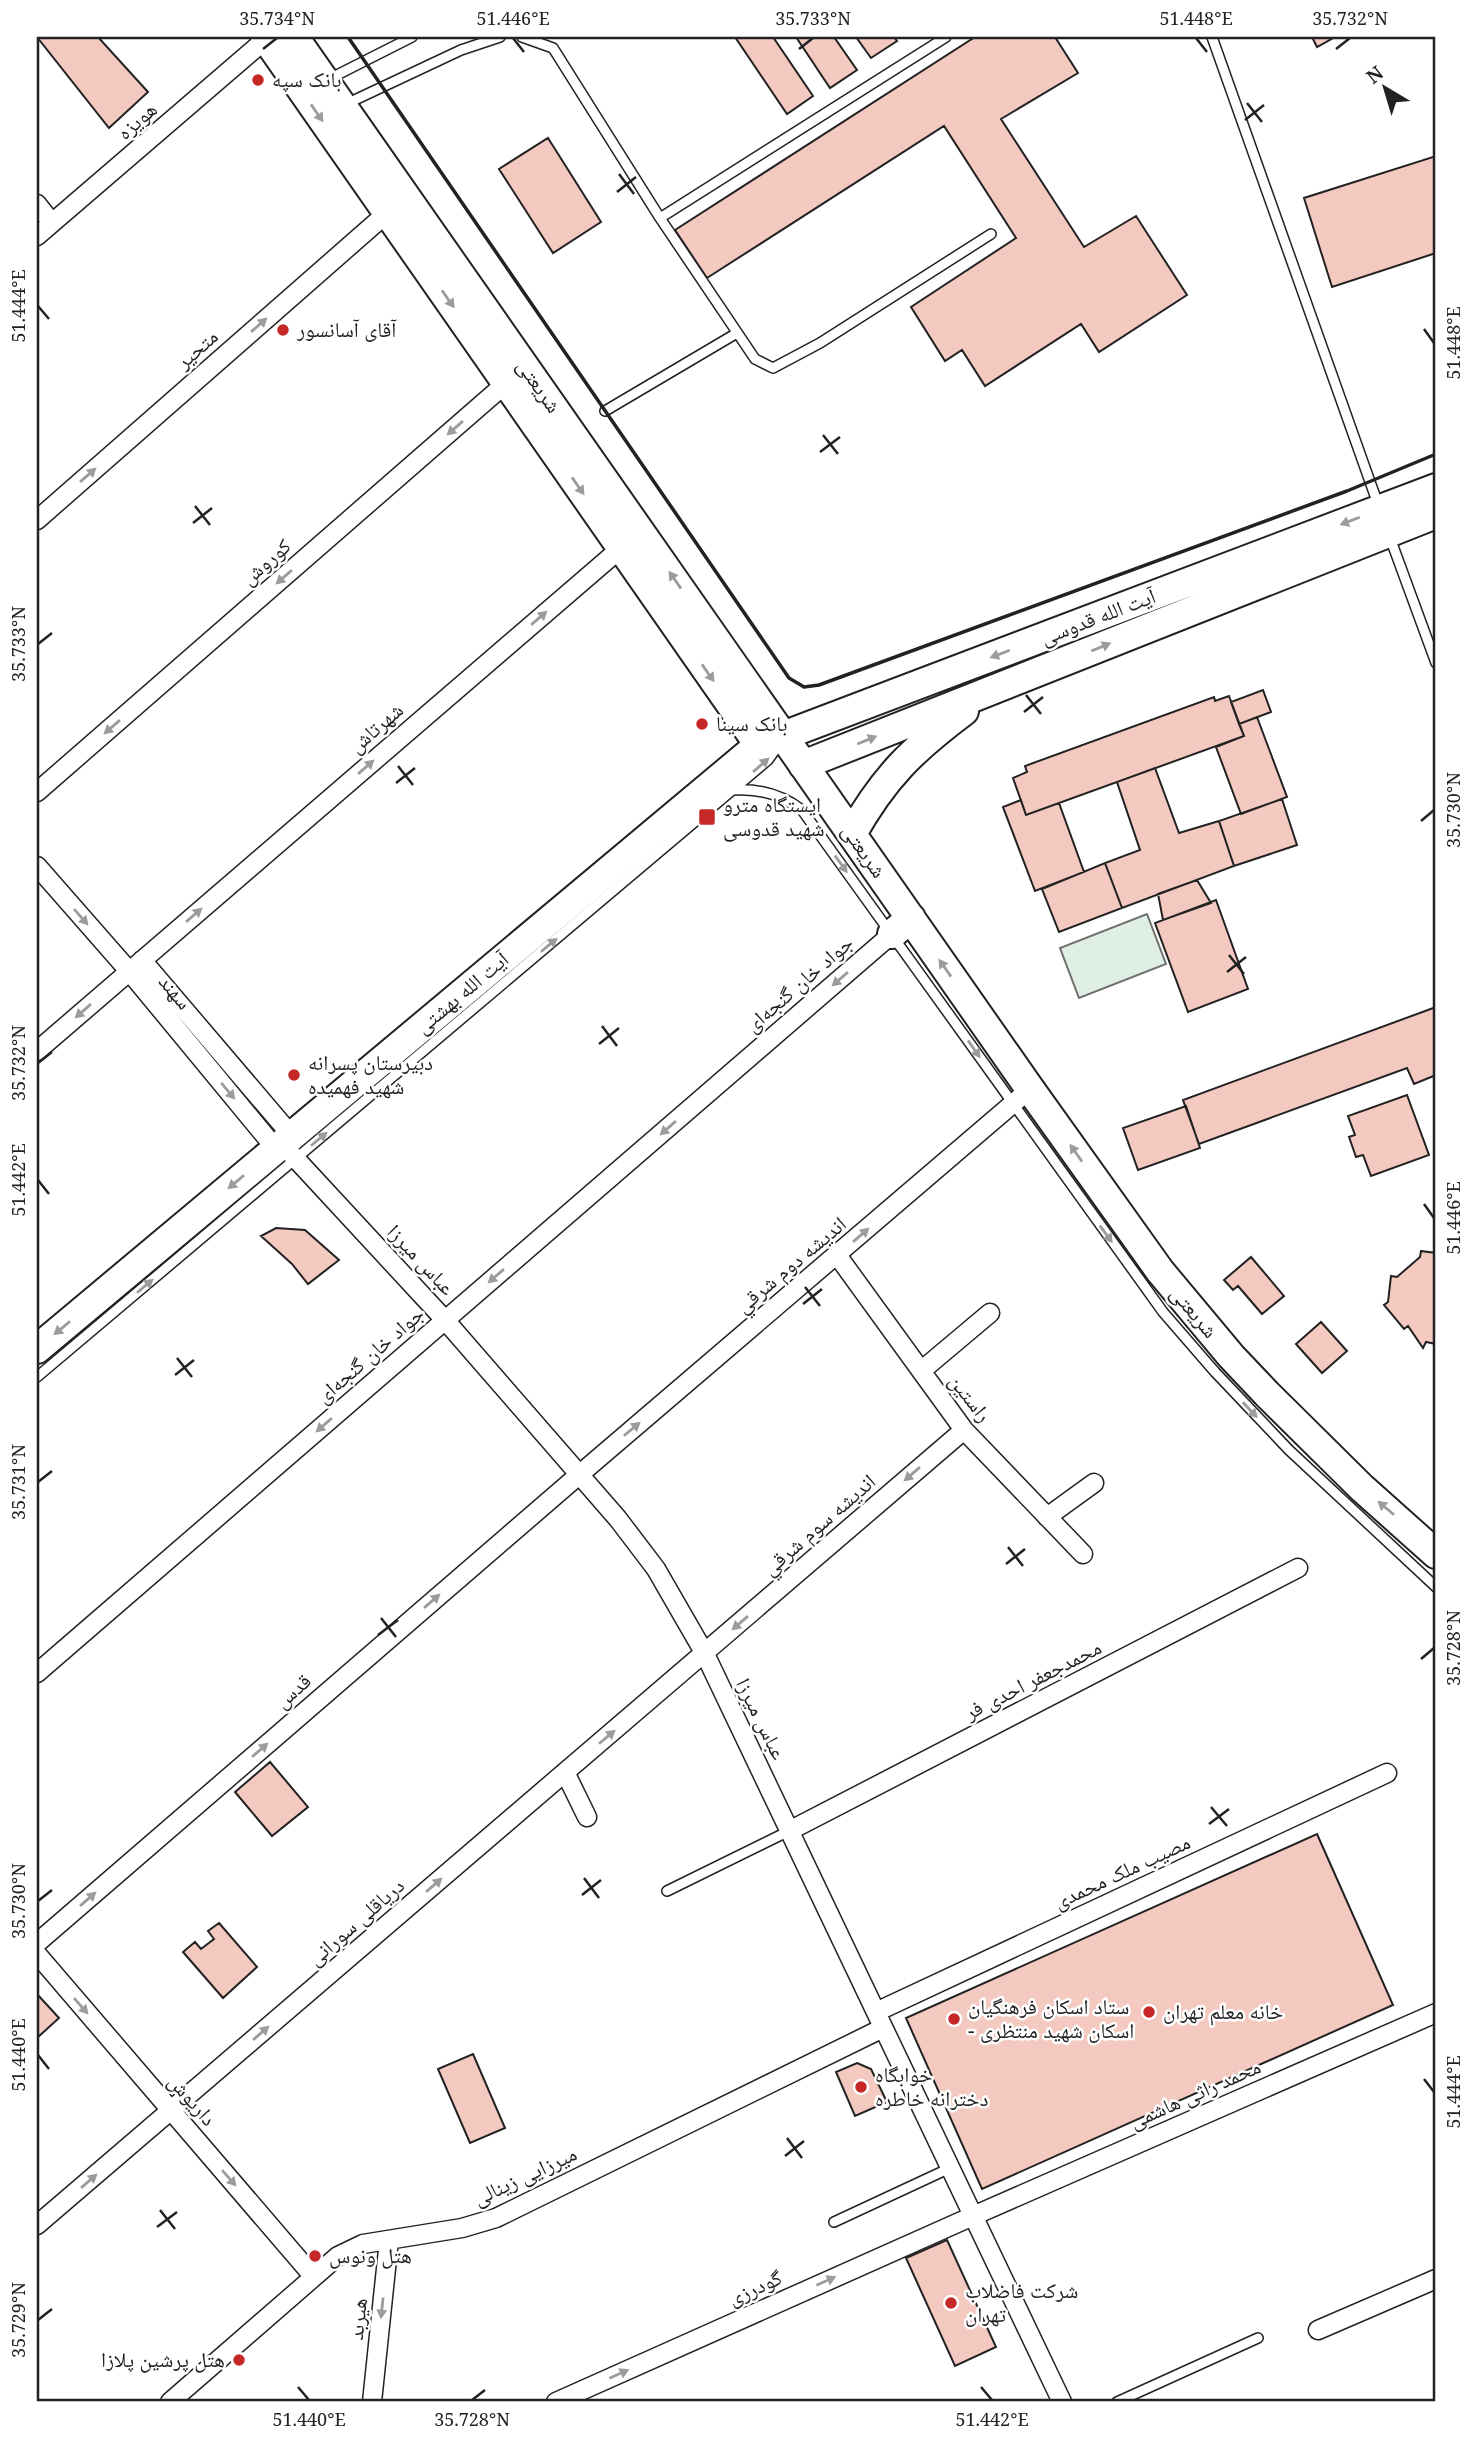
<svg xmlns="http://www.w3.org/2000/svg" width="1473" height="2439" font-family="'Noto Serif','Noto Naskh Arabic',serif">
	<style>
		.green { fill: #e0efe3; stroke: #6f6f6f; stroke-width: 2 }
		.building { fill: #f3c9c0; stroke: #222; stroke-width: 2 }
		.lines { fill: none; stroke-linecap: round; stroke-linejoin: round }
		.service-casing { stroke: #222; stroke-width: 12 }
		.minor-casing { stroke: #222; stroke-width: 21 }
		.primary-casing { stroke: #222; stroke-width: 32 }
		.service { stroke: #fff; stroke-width: 9 }
		.minor { stroke: #fff; stroke-width: 18 }
		.primary { stroke: #fff; stroke-width: 28 }
		.wall { stroke: #222; stroke-width: 3.5 }
		.oneway { fill: #9c9c9c }
		.ticks { fill: none; stroke: #222; stroke-width: 2.5 }
		.poi-dot { fill: #c62828; stroke: #fff; stroke-width: 2.5 }
		.labels { text-anchor: middle; stroke-width: 5; stroke-linejoin: round; paint-order: stroke }
		.poi-label { font-size: 21px; fill: #222; stroke: #fff; text-anchor: start }
		.street-label { font-size: 21px; fill: #222; stroke: #fff }
		.neatline { fill: none; stroke: #222; stroke-width: 2.5 }
		.ticks-label { font-size: 18px; text-anchor: middle; fill: #222 }
	</style>
	<rect width="100%" height="100%" fill="#fff"/>
	<!-- green -->
	<path class="green" d="M1147 914 1166 964 1079 998 1060 948Z"/>
	<!-- building -->
	<path class="building" d="M37 37H98L148 92 109 128Z
		M735 37H773L813 96 787 114Z
		M796 37H834L857 70 830 88Z
		M856 37H894L897 41 871 58Z
		M975 37H1055L1078 73 1001 119 1084 247 1136 216 1187 295 1099 352 1081 324 985 386 962 350 945 361 911 307 1016 238 944 126 707 278 675 230Z
		M1312 37H1335L1317 47Z
		M548 138 601 222 553 253 499 169Z
		M1436 156V253L1332 287 1304 198Z
		M1263 690 1271 712 1239 724 1231 702Z
		M1229 696 1244 736 1026 815 1013 778 1027 772 1025 766 1214 697 1215 701Z
		M1257 717 1287 797 1241 814 1216 747 1244 736 1239 724Z
		M1155 768 1179 833 1219 821 1234 866 1122 908 1105 863 1140 850 1117 782Z
		M1282 799 1297 845 1234 866 1219 821Z
		M1021 800 1026 815 1059 803 1084 872 1035 891 1003 807Z
		M1105 863 1122 908 1059 932 1042 889Z
		M1197 880 1211 903 1163 920 1158 894Z
		M1216 900 1248 989 1188 1012 1155 923Z
		M1436 1007V1059L1434 1060 1436 1075 1414 1084 1407 1068 1199 1144 1183 1100Z
		M1407 1095 1429 1155 1371 1176 1363 1155 1356 1157 1349 1137 1355 1135 1348 1116Z
		M1186 1106 1200 1148 1138 1170 1123 1128Z
		M276 1228 305 1230 339 1260 308 1284 292 1264 261 1236Z
		M1421 1251 1436 1253V1344L1426 1342 1423 1348 1408 1326 1404 1329 1384 1305 1388 1302 1391 1276 1397 1277 1420 1257Z
		M1251 1257 1284 1296 1262 1314 1238 1286 1233 1290 1224 1280Z
		M1321 1322 1347 1351 1322 1373 1296 1344Z
		M270 1762 308 1807 272 1836 235 1792Z
		M1317 1834 1393 2005 982 2189 906 2018Z
		M219 1923 257 1967 223 1998 183 1952 195 1942 201 1949 214 1939 208 1931Z
		M37 1994 59 2018 37 2038Z
		M473 2054 505 2128 470 2143 438 2069Z
		M857 2063 871 2069 887 2102 855 2116 836 2072Z
		M947 2240 996 2347 955 2366 906 2258Z"/>
	<g class="lines">
		<!-- service casing -->
		<g class="service-casing">
			<path id="service" d="M522 37 553 48 660 218 946 37
				M1212 37 1379 507
				M329 79 412 37
				M344 105 461 50 500 37
				M660 218 755 359 773 368 820 343 991 234
				M605 411 737 333
				M1389 535 1436 663
				M732 790C758 788 781 794 802 810L1163 1312 1215 1372 1289 1450 1436 1587
				M37 1377 768 760 778 746
				M667 1891 789 1831
				M834 2222 950 2168
				M1117 2402 1258 2338"/>
		</g>
		<!-- minor casing -->
		<g class="minor-casing">
			<path id="minor" d="M37 204 52 223
				M37 236 266 39
				M37 520 395 206
				M37 792 512 378
				M37 866 129 971 276 1149
				M142 960 292 1136
				M37 1051 628 542
				M282 1144 445 1320 618 1519 656 1569 705 1654 1062 2402
				M837 1255 964 1430 1083 1554
				M921 1371 990 1313
				M1047 1517 1094 1483
				M37 1673 892 934
				M565 1772 587 1817
				M789 1831 1298 1568
				M37 1943 580 1474 1030 1089
				M37 1954 313 2276
				M876 2012 1387 1773
				M37 2225 964 1430
				M1318 2330 1436 2279
				M170 2402 338 2256 363 2244 462 2228 496 2218 883 2028
				M372 2402 389 2240
				M556 2402 973 2216 1436 2013"/>
		</g>
		<!-- primary casing -->
		<g class="primary-casing">
			<path id="primary" d="M265 37 759 745
				M294 37 1030 1089 1160 1271 1231 1356 1266 1393 1362 1488 1436 1554
				M803 765 1436 514
				M852 834C884 777 912 750 964 711
				M892 934 911 918
				M37 1349 759 745 1436 488"/>
		</g>
		<!-- service -->
		<use href="#service" class="service"/>
		<!-- minor -->
		<use href="#minor" class="minor"/>
		<!-- primary -->
		<use href="#primary" class="primary"/>
		<!-- wall -->
		<path class="wall" d="M348 37 789 678 804 687 819 685 1347 491 1436 454"/>
	</g>
	<!-- one-way arrows -->
	<defs><path id="oneway-solid" d="M-6-.8H1V-3.2L6.5 0L1 3.2V.8H-6Z" transform="scale(1.75)"/></defs>
	<g class="oneway">
		<use href="#oneway-solid" transform="translate(317 113) rotate(55)"/>
		<use href="#oneway-solid" transform="translate(448 299) rotate(55)"/>
		<use href="#oneway-solid" transform="translate(259 325) rotate(-41)"/>
		<use href="#oneway-solid" transform="translate(455 428) rotate(139)"/>
		<use href="#oneway-solid" transform="translate(88 475) rotate(-41)"/>
		<use href="#oneway-solid" transform="translate(578 486) rotate(55)"/>
		<use href="#oneway-solid" transform="translate(1350 521) rotate(159)"/>
		<use href="#oneway-solid" transform="translate(284 577) rotate(139)"/>
		<use href="#oneway-solid" transform="translate(675 580) rotate(-125)"/>
		<use href="#oneway-solid" transform="translate(539 618) rotate(-41)"/>
		<use href="#oneway-solid" transform="translate(1101 647) rotate(-22)"/>
		<use href="#oneway-solid" transform="translate(1000 654) rotate(159)"/>
		<use href="#oneway-solid" transform="translate(708 673) rotate(55)"/>
		<use href="#oneway-solid" transform="translate(112 727) rotate(139)"/>
		<use href="#oneway-solid" transform="translate(867 740) rotate(-22)"/>
		<use href="#oneway-solid" transform="translate(761 765) rotate(-41)"/>
		<use href="#oneway-solid" transform="translate(366 767) rotate(-41)"/>
		<use href="#oneway-solid" transform="translate(841 864) rotate(54)"/>
		<use href="#oneway-solid" transform="translate(194 915) rotate(-41)"/>
		<use href="#oneway-solid" transform="translate(81 917) rotate(49)"/>
		<use href="#oneway-solid" transform="translate(549 945) rotate(-40)"/>
		<use href="#oneway-solid" transform="translate(945 968) rotate(-125)"/>
		<use href="#oneway-solid" transform="translate(840 979) rotate(139)"/>
		<use href="#oneway-solid" transform="translate(83 1011) rotate(139)"/>
		<use href="#oneway-solid" transform="translate(974 1049) rotate(55)"/>
		<use href="#oneway-solid" transform="translate(228 1091) rotate(50)"/>
		<use href="#oneway-solid" transform="translate(668 1128) rotate(139)"/>
		<use href="#oneway-solid" transform="translate(319 1139) rotate(-40)"/>
		<use href="#oneway-solid" transform="translate(1076 1153) rotate(-125)"/>
		<use href="#oneway-solid" transform="translate(236 1182) rotate(140)"/>
		<use href="#oneway-solid" transform="translate(1106 1234) rotate(54)"/>
		<use href="#oneway-solid" transform="translate(861 1235) rotate(-41)"/>
		<use href="#oneway-solid" transform="translate(496 1276) rotate(139)"/>
		<use href="#oneway-solid" transform="translate(145 1286) rotate(-40)"/>
		<use href="#oneway-solid" transform="translate(62 1328) rotate(140)"/>
		<use href="#oneway-solid" transform="translate(1250 1410) rotate(47)"/>
		<use href="#oneway-solid" transform="translate(324 1425) rotate(139)"/>
		<use href="#oneway-solid" transform="translate(632 1429) rotate(-40)"/>
		<use href="#oneway-solid" transform="translate(912 1474) rotate(139)"/>
		<use href="#oneway-solid" transform="translate(1386 1508) rotate(-140)"/>
		<use href="#oneway-solid" transform="translate(432 1601) rotate(-41)"/>
		<use href="#oneway-solid" transform="translate(740 1623) rotate(139)"/>
		<use href="#oneway-solid" transform="translate(607 1737) rotate(-40)"/>
		<use href="#oneway-solid" transform="translate(260 1750) rotate(-41)"/>
		<use href="#oneway-solid" transform="translate(434 1885) rotate(-41)"/>
		<use href="#oneway-solid" transform="translate(88 1899) rotate(-41)"/>
		<use href="#oneway-solid" transform="translate(81 2006) rotate(49)"/>
		<use href="#oneway-solid" transform="translate(261 2033) rotate(-41)"/>
		<use href="#oneway-solid" transform="translate(229 2178) rotate(49)"/>
		<use href="#oneway-solid" transform="translate(89 2181) rotate(-41)"/>
		<use href="#oneway-solid" transform="translate(826 2281) rotate(-24)"/>
		<use href="#oneway-solid" transform="translate(382 2308) rotate(96)"/>
		<use href="#oneway-solid" transform="translate(619 2374) rotate(-24)"/>
	</g>
	<!-- ticks -->
	<path class="ticks" d="M513 38 524 52M1196 38 1207 52M263 49 277 38M799 49 813 38M1336 49 1350 38M1247 103 1262 122M1245 120 1264 105M619 174 634 194M617 192 636 177M38 306 49 319M1424 329 1434 343M823 435 838 454M820 452 840 437M195 506 210 525M193 523 212 508M38 644 52 633M1026 695 1041 714M1024 712 1043 697M398 766 413 785M396 783 415 768M1421 821 1434 810M1229 955 1244 974M1227 972 1246 957M602 1026 617 1046M599 1044 619 1028M38 1063 52 1052M38 1180 49 1194M1424 1204 1434 1218M805 1287 820 1306M803 1304 822 1289M177 1358 192 1377M175 1375 194 1360M38 1482 52 1471M1008 1547 1023 1566M1006 1564 1025 1549M381 1618 396 1637M378 1635 398 1620M1421 1659 1434 1648M1211 1807 1227 1826M1209 1824 1229 1809M584 1878 599 1898M582 1895 601 1880M38 1901 52 1890M38 2055 49 2069M1424 2079 1434 2092M787 2138 802 2158M785 2156 804 2141M160 2210 175 2229M157 2227 177 2212M38 2320 52 2309M298 2387 309 2400M981 2387 992 2400M472 2400 485 2390"/>
	<!-- markers -->
	<g class="poi-dot">
		<circle cx="258" cy="80" r="7"/>
		<circle cx="283" cy="330" r="7"/>
		<circle cx="702" cy="724" r="7"/>
		<rect x="698" y="808" width="18" height="18" rx="3.5"/>
		<circle cx="294" cy="1075" r="7"/>
		<circle cx="1149" cy="2012" r="7"/>
		<circle cx="954" cy="2019" r="7"/>
		<circle cx="861" cy="2087" r="7"/>
		<circle cx="315" cy="2256" r="7"/>
		<circle cx="951" cy="2303" r="7"/>
		<circle cx="239" cy="2360" r="7"/>
	</g>
	<g class="labels">
		<!-- poi labels -->
		<g class="poi-label">
			<text x="272" y="87">بانک سپه</text>
			<text x="297" y="337">آقای آسانسور</text>
			<text x="716" y="731">بانک سینا</text>
			<text x="723" y="812">ایستگاه مترو<tspan x="723" dy="24">شهید قدوسی</tspan></text>
			<text x="308" y="1070">دبیرستان پسرانه<tspan x="308" dy="24">شهید فهمیده</tspan></text>
			<text x="968" y="2014">ستاد اسکان فرهنگیان<tspan x="968" dy="24">- اسکان شهید منتظری</tspan></text>
			<text x="1163" y="2019">خانه معلم تهران</text>
			<text x="875" y="2082">خوابگاه<tspan x="875" dy="24">دخترانه خاطره</tspan></text>
			<text x="329" y="2263">هتل ونوس</text>
			<text x="965" y="2298">شرکت فاضلاب<tspan x="965" dy="24">تهران</tspan></text>
			<text x="225" y="2367" text-anchor="end">هتل پرشین پلازا</text>
		</g>
		<!-- street labels -->
		<g class="street-label">
			<text transform="translate(137 121) rotate(-41)" y="7">هویزه</text>
			<text transform="translate(197 349) rotate(-41)" y="7">متحیر</text>
			<text transform="translate(539 386) rotate(55)" y="7">شریعتی</text>
			<text transform="translate(266 562) rotate(-41)" y="7">کوروش</text>
			<text transform="translate(1098 617) rotate(-21)" y="7">آیت الله قدوسی</text>
			<text transform="translate(376 728) rotate(-41)" y="7">شهرتاش</text>
			<text transform="translate(864 851) rotate(55)" y="7">شریعتی</text>
			<text transform="translate(799 984) rotate(-41)" y="7">جواد خان گنجه‌ای</text>
			<text transform="translate(175 992) rotate(50)" y="7">سهند</text>
			<text transform="translate(462 993) rotate(-40)" y="7">آیت الله بهشتی</text>
			<text transform="translate(421 1260) rotate(47)" y="7">عباس میرزا</text>
			<text transform="translate(791 1265) rotate(-40)" y="7">انديشه دوم شرقي</text>
			<text transform="translate(1194 1312) rotate(50)" y="7">شریعتی</text>
			<text transform="translate(370 1355) rotate(-41)" y="7">جواد خان گنجه‌ای</text>
			<text transform="translate(970 1398) rotate(52)" y="7">راستین</text>
			<text transform="translate(819 1525) rotate(-41)" y="7">اندیشه سوم شرقي</text>
			<text transform="translate(1033 1680) rotate(-27)" y="7">محمدجعفر احدی فر</text>
			<text transform="translate(293 1691) rotate(-41)" y="7">قدس</text>
			<text transform="translate(761 1719) rotate(64)" y="7">عباس میرزا</text>
			<text transform="translate(1122 1872) rotate(-25)" y="7">مصیب ملک محمدی</text>
			<text transform="translate(356 1922) rotate(-41)" y="7">دریاقلی سورانی</text>
			<text transform="translate(1195 2094) rotate(-24)" y="7">محمد راثی هاشمی</text>
			<text transform="translate(192 2100) rotate(49)" y="7">داریوش</text>
			<text transform="translate(525 2176) rotate(-25)" y="7">میرزایی زینالی</text>
			<text transform="translate(755 2288) rotate(-24)" y="7">گودرزی</text>
			<text transform="translate(358 2319) rotate(-84)" y="7">هیربد</text>
		</g>
	</g>
	<!-- border -->
	<rect width="1473" height="2439" fill="none" stroke="#ffffff" stroke-width="77"/>
	<!-- north arrow -->
	<g transform="translate(1385 88) rotate(322)" stroke="#ffffff" stroke-width="5" paint-order="stroke">
	<path d="M0-5L12 26L0 18L-12 26Z" fill="#222222"/>
	<text y="-10" font-size="19" font-weight="bold" text-anchor="middle" fill="#222222">N</text>
	</g>
	<rect x="38" y="38" width="1396" height="2362" class="neatline"/>
	<g class="ticks-label">
		<text x="277" y="25">35.734°N</text>
		<text x="513" y="25">51.446°E</text>
		<text x="813" y="25">35.733°N</text>
		<text x="1196" y="25">51.448°E</text>
		<text x="1350" y="25">35.732°N</text>
		<text transform="translate(19 306) rotate(-90)" y="6">51.444°E</text>
		<text transform="translate(1454 343) rotate(-90)" y="6">51.448°E</text>
		<text transform="translate(19 644) rotate(-90)" y="6">35.733°N</text>
		<text transform="translate(1454 810) rotate(-90)" y="6">35.730°N</text>
		<text transform="translate(19 1063) rotate(-90)" y="6">35.732°N</text>
		<text transform="translate(19 1180) rotate(-90)" y="6">51.442°E</text>
		<text transform="translate(1454 1218) rotate(-90)" y="6">51.446°E</text>
		<text transform="translate(19 1482) rotate(-90)" y="6">35.731°N</text>
		<text transform="translate(1454 1648) rotate(-90)" y="6">35.728°N</text>
		<text transform="translate(19 1901) rotate(-90)" y="6">35.730°N</text>
		<text transform="translate(19 2055) rotate(-90)" y="6">51.440°E</text>
		<text transform="translate(1454 2092) rotate(-90)" y="6">51.444°E</text>
		<text transform="translate(19 2320) rotate(-90)" y="6">35.729°N</text>
		<text x="309" y="2426">51.440°E</text>
		<text x="472" y="2426">35.728°N</text>
		<text x="992" y="2426">51.442°E</text>
	</g>
</svg>
